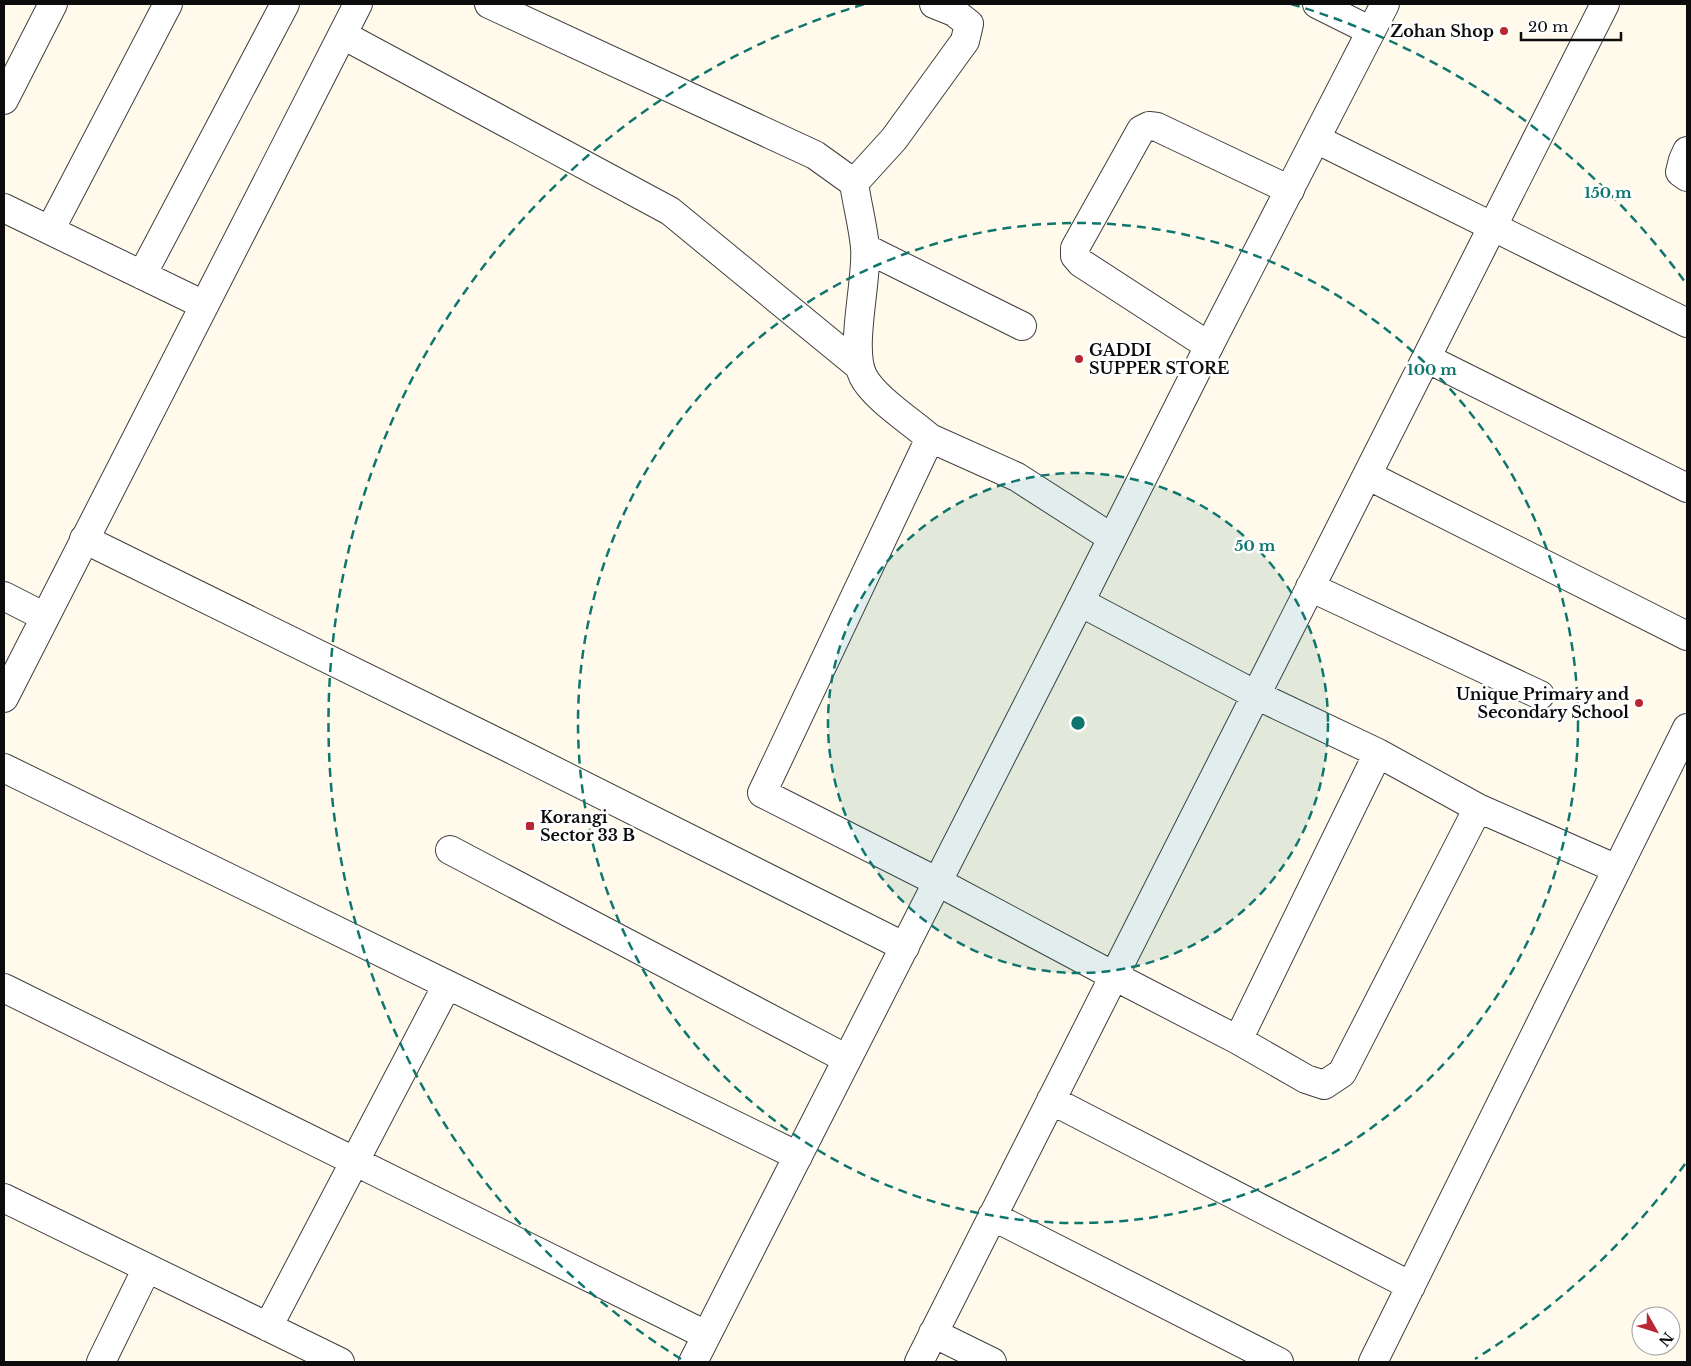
<svg xmlns="http://www.w3.org/2000/svg" width="1691" height="1366" font-family="'Libre Baskerville',serif">
	<style>
		.lines { fill: none; stroke-linecap: round; stroke-linejoin: round }
		.minor-casing { stroke: #3f3f3f; stroke-width: 30 }
		.tertiary-casing { stroke: #3f3f3f; stroke-width: 30 }
		.minor { stroke: #fff; stroke-width: 28 }
		.tertiary { stroke: #fff; stroke-width: 28 }
		.ring { fill: none; stroke: #0f766e; stroke-width: 2.5; stroke-dasharray: 9 6 }
		.poi-dot { fill: #b92733; stroke: #fff; stroke-width: 2 }
		.labels { text-anchor: middle; stroke-width: 5; stroke-linejoin: round; paint-order: stroke }
		.poi-label { font-size: 16px; font-weight: bold; fill: #0c0c0c; stroke: #fff; text-anchor: end }
		.centre { fill: #0f766e; stroke: #fff; stroke-width: 2.5 }
		.ring-label { font-size: 15px; text-anchor: middle; font-weight: bold; fill: #0f766e; stroke: #fff; stroke-width: 5; stroke-linejoin: round; paint-order: stroke }
	</style>
	<rect width="100%" height="100%" fill="#fffaeb"/>
	<g class="lines">
		<!-- minor casing -->
		<g class="minor-casing">
			<path id="minor" d="M489 4 815 155 854 183C857 204 863 226 865 247 868 280 849 348 863 376 873 397 912 422 930 438L762 793 938 882 1114 976 1238 1040 1306 1079 1324 1085 1342 1073 1478 808
				M1317 4 1371 31
				M343 35 670 211 860 367
				M4 100 53 4
				M1687 151 1683 160 1680 172 1687 177
				M854 183 894 139 965 41 969 24 954 12 934 4
				M4 208 204 305
				M50 230 168 4
				M865 248 1022 326
				M142 275 285 4
				M1209 346 1081 263 1075 256V248L1141 130 1149 126 1157 127 1290 190
				M1426 358 1687 488
				M930 438 1017 477 1112 538
				M1367 475 1687 636
				M84 539 511 749 905 947
				M1310 587 1540 695
				M4 596 45 617
				M1080 602 1256 695 1378 753 1478 808 1617 869
				M4 768 798 1156
				M450 850 847 1059
				M4 988 706 1335
				M1238 1040 1378 753
				M1051 1100 1411 1286
				M4 1198 340 1362
				M992 1216 1279 1362
				M268 1327 447 985
				M933 1333 992 1362
				M101 1362 147 1268
				M919 1362 1605 4
				M1373 1362 1687 728"/>
		</g>
		<!-- tertiary casing -->
		<g class="tertiary-casing">
			<path id="tertiary" d="M1316 139 1687 323
				M4 698 358 4
				M693 1362 1080 602 1209 346 1385 4"/>
		</g>
		<!-- minor -->
		<use href="#minor" class="minor"/>
		<!-- tertiary -->
		<use href="#tertiary" class="tertiary"/>
	</g>
	<!-- distance rings -->
	<circle cx="1078" cy="723" r="250" fill="#0f766e" fill-opacity=".12"/>
	<g class="ring">
		<circle cx="1078" cy="723" r="250"/>
		<circle cx="1078" cy="723" r="500"/>
		<path d="M1685 1164A750 750 0 0 1 1475 1359M681 1359A750 750 0 0 1 865 4M1291 4A750 750 0 0 1 1685 282"/>
	</g>
	<!-- markers -->
	<g class="poi-dot">
		<circle cx="1504" cy="31" r="5"/>
		<circle cx="1079" cy="359" r="5"/>
		<circle cx="1639" cy="703" r="5"/>
		<rect x="525" y="821" width="10" height="10" rx="2.5"/>
	</g>
	<g class="labels">
		<!-- poi labels -->
		<g class="poi-label">
			<text x="1494" y="37">Zohan Shop</text>
			<text x="1089" y="356" text-anchor="start">GADDI<tspan x="1089" dy="18">SUPPER STORE</tspan></text>
			<text x="1629" y="700">Unique Primary and<tspan x="1629" dy="18">Secondary School</tspan></text>
			<text x="540" y="823" text-anchor="start">Korangi<tspan x="540" dy="18">Sector 33 B</tspan></text>
		</g>
	</g>
	<circle cx="1078" cy="723" r="8" class="centre"/>
	<g class="ring-label">
		<text x="1608" y="198">150 m</text>
		<text x="1432" y="375">100 m</text>
		<text x="1255" y="551">50 m</text>
	</g>
	<!-- border -->
	<rect width="1691" height="1366" fill="none" stroke="#0c0c0c" stroke-width="10"/>
	<!-- north arrow -->
	<g transform="translate(1656 1331) rotate(129)"><circle r="24" fill="#ffffff" stroke="#9e9e9e"/>
	<path d="M0-4L9 19L0 12L-9 19Z" fill="#b92733"/>
	<text y="-8" font-size="14" font-weight="bold" text-anchor="middle" fill="#0c0c0c">N</text>
	</g>
	<!-- scale -->
	<path d="M1521 32v8h100v-8" fill="none" stroke="#0c0c0c" stroke-width="2.5"/>
	<text x="1528" y="32" font-size="15" fill="#0c0c0c" stroke="#ffffff" stroke-width="4" paint-order="stroke">20 m</text>
</svg>
